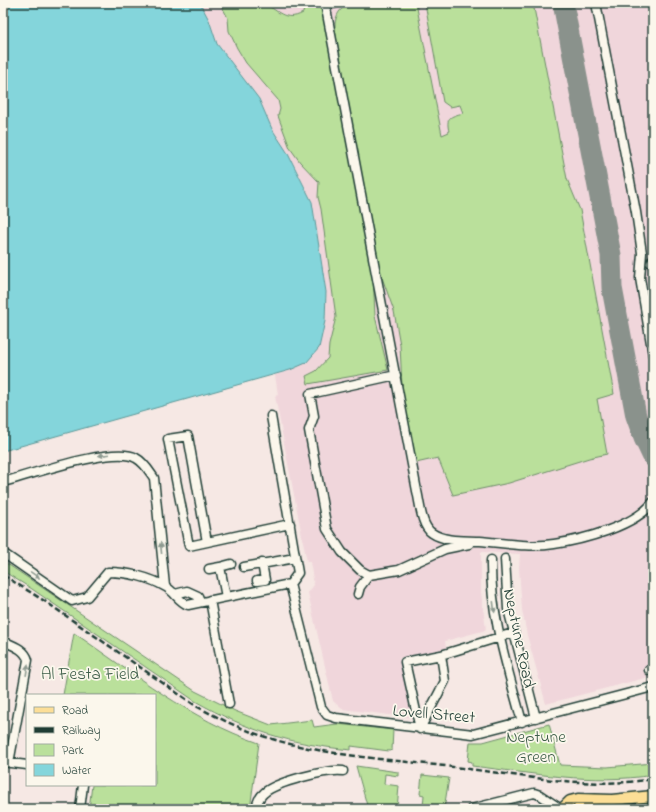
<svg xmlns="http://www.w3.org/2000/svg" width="656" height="812" font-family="'Indie Flower',sans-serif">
<rect width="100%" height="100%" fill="#f6e8e4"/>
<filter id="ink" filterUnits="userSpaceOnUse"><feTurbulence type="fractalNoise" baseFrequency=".025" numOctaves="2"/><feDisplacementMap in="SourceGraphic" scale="8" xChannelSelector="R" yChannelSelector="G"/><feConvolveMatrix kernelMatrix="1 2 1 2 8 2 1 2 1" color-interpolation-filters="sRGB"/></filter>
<g filter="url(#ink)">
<path fill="#f0d6db" d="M 200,3 L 653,3 L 653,678 L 645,678 L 546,704 L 527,635 L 522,610 L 519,569 L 520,554 L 481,552 L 481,592 L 486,630 L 445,641 L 446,648 L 399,658 L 413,718 L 342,709 L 333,701 L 308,593 L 314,585 L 310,562 L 307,562 L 275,396 L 278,395 L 275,375 L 290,370 L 325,321 L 326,292 L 312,202 L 287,152 L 272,129 L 259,99 L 217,44 L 209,20 Z"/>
<path fill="#bae09b" stroke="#6c8e68" d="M 220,3 C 229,3 255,1 262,3 C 278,9 284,23 303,13 L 305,3 L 316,3 L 322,11 L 373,273 L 375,316 L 388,370 L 308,384 L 306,376 L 316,371 L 328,358 L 329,345 L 336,317 L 321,209 L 318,197 L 319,182 L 300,162 L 290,148 L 278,116 L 280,109 L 278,100 L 246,63 L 237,48 L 229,31 L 228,18 Z
M 354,3 L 416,3 L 442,135 L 449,132 C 446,117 449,117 463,113 L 460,105 L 450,107 L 443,102 L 425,3 L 533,3 L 567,179 L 580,210 L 614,394 L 597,399 L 607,454 L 589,458 L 509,483 L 453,495 L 438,458 L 416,463 L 402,387 L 400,345 L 394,311 L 380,272 L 335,31 C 334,17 339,6 354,3 Z
M 3,561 L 195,691 L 235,711 L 271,725 L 312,720 L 314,727 L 337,724 L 393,730 L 392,750 L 389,751 L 351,746 L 351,750 C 290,744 248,731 195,701 L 32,589 L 3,571 Z
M 74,633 C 133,673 191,720 259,743 L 250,809 L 89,809 L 92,785 L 155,785 L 155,695 L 63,695 Z
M 549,724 L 560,765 L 607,767 L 653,763 L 653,775 C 593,785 531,773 472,766 L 472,762 L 468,761 L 470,742 L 483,742 Z
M 356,766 L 398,772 L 398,776 L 385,774 L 384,784 L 399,786 L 397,809 L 368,809 Z
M 422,775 L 449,778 L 444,809 L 431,809 L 423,806 L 424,795 L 420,794 Z
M 653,801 L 653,809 L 587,809 L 594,806 L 621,805 Z"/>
<path fill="#84d5db" stroke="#5c9898" d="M 3,3 L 200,3 L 209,20 L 217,44 L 259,99 L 272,129 L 287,152 L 312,202 L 326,292 L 325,321 L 319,348 L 306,363 L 290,370 L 3,451 Z"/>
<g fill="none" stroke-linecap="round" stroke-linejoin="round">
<path stroke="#8a928c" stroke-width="21" d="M 563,3 L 611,255 L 612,288 L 636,416 L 644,438 L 653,457"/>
<defs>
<path id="minor" d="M 325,3 L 417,491 C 420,503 421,526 432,533 C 445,542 466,540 480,541 C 504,543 530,548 554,544 C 582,540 636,526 653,502
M 596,3 L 636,212 L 642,253 L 640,278 L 653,355
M 325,6 L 336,3
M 651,263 L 653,259
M 396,375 L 310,394 L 314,416 L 309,430 L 327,529 L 342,552 L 360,570 L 369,575 L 399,570 L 445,549 L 469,544
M 3,482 C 29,475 115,445 136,458 C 144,462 149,471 154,478 L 165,586
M 207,542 L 188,436 L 168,439 L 189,546 L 290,524
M 3,553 L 72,601 L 87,597 L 108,572 C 127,572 149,577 166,587 C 175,592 178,601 188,605 L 290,584 L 298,573 L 271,416
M 505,559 L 508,609 L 536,718
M 491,560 C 490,616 508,669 522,722
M 244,567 L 295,558
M 209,569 L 220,567
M 257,581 L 265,580 L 262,563
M 290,584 L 321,707 L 327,715 L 336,718 L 473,734 L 653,687
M 175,594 L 187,591 L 198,596 L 200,601
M 358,594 L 360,587 L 369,575
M 226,597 L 220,567 L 231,564
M 210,600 L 229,704
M 3,641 C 12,645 25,649 28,660 L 9,763
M 649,670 L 653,669
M 420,729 L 405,662 L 441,655 L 513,633
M 420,729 L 445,681 L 441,655
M 3,762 L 27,765
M 80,809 L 83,785
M 256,809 C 257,802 259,797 264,793 C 276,782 327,769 343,771
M 471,809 L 534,793 L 540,795 L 561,809"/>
<path id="major" d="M 562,809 L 570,801 L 578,799 L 612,800 L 653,796
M 578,809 L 594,801"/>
</defs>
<use href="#minor" stroke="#1f3d34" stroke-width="11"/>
<use href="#major" stroke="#1f3d34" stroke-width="13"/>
<use href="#minor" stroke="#fbf7ec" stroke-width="8"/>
<use href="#major" stroke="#fcde96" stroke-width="10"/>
<path stroke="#1f3d34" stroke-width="2.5" stroke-dasharray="6 3" stroke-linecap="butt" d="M 3,575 L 46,602 L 196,706 C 220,719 243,730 269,738 C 333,758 403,760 469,769 C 530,777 592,789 653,779"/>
</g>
<defs><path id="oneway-solid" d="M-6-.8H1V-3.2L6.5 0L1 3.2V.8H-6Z"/></defs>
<g fill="#8d9a90">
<use href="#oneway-solid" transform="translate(104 455) rotate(173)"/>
<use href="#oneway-solid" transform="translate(161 548) rotate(-96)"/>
<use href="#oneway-solid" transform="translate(35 575) rotate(35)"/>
<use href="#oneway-solid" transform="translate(494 607) rotate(83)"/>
<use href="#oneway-solid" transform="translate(27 670) rotate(-81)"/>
</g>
</g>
<g text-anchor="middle" stroke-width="3.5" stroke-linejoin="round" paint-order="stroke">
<g font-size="17" fill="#1f3d34" stroke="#fbf7ec">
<text transform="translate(520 638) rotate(78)" y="6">Neptune Road</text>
<text transform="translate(434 713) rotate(5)" y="6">Lovell Street</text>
</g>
<g font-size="17" fill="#3e5e49" stroke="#fbf7ec">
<text x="90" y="679">Al Festa Field</text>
<text x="536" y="742">Neptune<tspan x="536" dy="20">Green</tspan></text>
</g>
</g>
<rect width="656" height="812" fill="none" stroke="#fbf7ec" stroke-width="16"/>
<rect x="8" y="8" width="640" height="796" fill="none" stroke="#1f3d34" stroke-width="1.5" filter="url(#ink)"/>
<rect x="26" y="694" width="130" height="92" fill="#fbf7ec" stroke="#a3ada2"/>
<rect x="34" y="707" width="20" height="6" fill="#fcde96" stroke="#a3ada2"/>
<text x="62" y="714" font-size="12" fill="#1f3d34">Road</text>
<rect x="34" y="727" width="20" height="6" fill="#1f3d34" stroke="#a3ada2"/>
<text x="62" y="734" font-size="12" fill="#1f3d34">Railway</text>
<rect x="34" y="744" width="20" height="12" fill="#bae09b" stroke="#a3ada2"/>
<text x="62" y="754" font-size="12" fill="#1f3d34">Park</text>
<rect x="34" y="764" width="20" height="12" fill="#84d5db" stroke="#a3ada2"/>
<text x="62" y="774" font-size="12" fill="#1f3d34">Water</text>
</svg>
